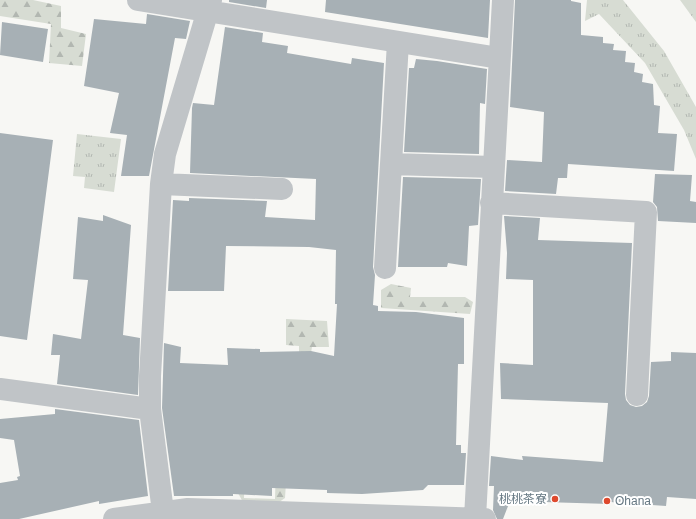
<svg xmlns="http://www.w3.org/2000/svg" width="696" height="519" font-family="Arial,'Noto Sans JP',sans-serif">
<defs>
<pattern id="grass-tufts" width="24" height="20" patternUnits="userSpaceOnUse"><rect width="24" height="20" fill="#d7dcd3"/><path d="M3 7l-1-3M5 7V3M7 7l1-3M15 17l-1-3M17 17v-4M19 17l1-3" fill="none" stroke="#b2b7b1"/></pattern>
<pattern id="forest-firs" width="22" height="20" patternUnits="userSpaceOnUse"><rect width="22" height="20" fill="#d7dcd3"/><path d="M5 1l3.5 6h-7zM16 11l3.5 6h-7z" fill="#b2b7b1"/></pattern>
</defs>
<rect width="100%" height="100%" fill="#f7f7f4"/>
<path fill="url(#grass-tufts)" d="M 587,0 L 623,0 L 664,51 L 696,107 L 696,159 L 684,130 L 645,63 L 599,14 L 585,21 Z
M 680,0 L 696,0 L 696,22 Z
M 77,134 L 121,139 L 114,192 L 84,188 L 85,177 L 73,176 Z"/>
<path fill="url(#forest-firs)" d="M 0,0 L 33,0 L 61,6 L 61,28 L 86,34 L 82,66 L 49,63 L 51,24 L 0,16 Z
M 391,284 L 411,288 L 410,297 L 465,297 L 473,302 L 470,314 L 381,308 L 381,290 Z
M 286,319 L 327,321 L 329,347 L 312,347 L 311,353 L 299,352 L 299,346 L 286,345 Z
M 289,437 L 285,498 L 275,505 L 244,504 L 238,493 L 245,457 L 244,498 L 275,499 L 276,466 Z"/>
<path fill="#a7b0b5" d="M 229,0 L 267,0 L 266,8 L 229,2 Z
M 326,0 L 490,0 L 488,38 L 325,12 Z
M 515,0 L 571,0 L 571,1 L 581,3 L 581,35 L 603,37 L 603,43 L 614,44 L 613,50 L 626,51 L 625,62 L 635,63 L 634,72 L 643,74 L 642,82 L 653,84 L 654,105 L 660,106 L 658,133 L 677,134 L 674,171 L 568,164 L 567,178 L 558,178 L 556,194 L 505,191 L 507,160 L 542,162 L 544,112 L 510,107 Z
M 147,14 L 190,21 L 186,39 L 175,38 L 149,176 L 121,176 L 127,135 L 110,133 L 119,93 L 84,86 L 94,19 L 146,24 Z
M 2,22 L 48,29 L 43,62 L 0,55 Z
M 225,27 L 263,33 L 262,42 L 288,46 L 287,53 L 351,64 L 352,58 L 384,63 L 373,267 L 375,275 L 373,305 L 378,306 L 378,311 L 416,312 L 464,318 L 464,364 L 458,364 L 456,445 L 461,445 L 461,453 L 466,453 L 464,485 L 428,485 L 423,490 L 362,494 L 327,493 L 327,490 L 272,488 L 272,496 L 233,494 L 233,496 L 174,496 L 162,408 L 164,343 L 181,347 L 180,363 L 228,365 L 227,348 L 260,349 L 260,352 L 311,351 L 334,356 L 337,304 L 335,304 L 336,250 L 309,247 L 226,246 L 224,291 L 168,291 L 173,200 L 189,201 L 189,198 L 267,201 L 265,217 L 315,220 L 316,179 L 190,173 L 192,108 L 193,103 L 214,105 Z
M 416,59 L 437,61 L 487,69 L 485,104 L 480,103 L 479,154 L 404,152 L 409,68 L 414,68 Z
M 0,133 L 53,140 L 27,340 L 0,336 Z
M 655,174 L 692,175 L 690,201 L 696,202 L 696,223 L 658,221 L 657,207 L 653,202 Z
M 403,177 L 481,179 L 478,225 L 469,226 L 467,266 L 448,263 L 447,267 L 398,267 Z
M 103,215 L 131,225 L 123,335 L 140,338 L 138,395 L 57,384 L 60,355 L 51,355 L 53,334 L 81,339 L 88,280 L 73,279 L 78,217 L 103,221 Z
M 504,216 L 540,218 L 538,240 L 632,243 L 625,394 L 626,400 L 630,405 L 636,407 L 642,406 L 647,402 L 649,396 L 651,362 L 671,361 L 671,352 L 696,353 L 696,499 L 667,497 L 666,506 L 610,502 L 610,504 L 510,501 L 503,519 L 497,519 L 493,510 L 494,486 L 489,486 L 491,456 L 523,460 L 522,456 L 603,462 L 608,403 L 501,399 L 500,363 L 533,365 L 533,280 L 506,279 L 507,253 Z
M 55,409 L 139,420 L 148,496 L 99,504 L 99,501 L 19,519 L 0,519 L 0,483 L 18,480 L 17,477 L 20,476 L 14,440 L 0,438 L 0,419 L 55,414 Z"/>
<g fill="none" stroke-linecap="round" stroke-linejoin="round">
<path stroke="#c0c4c7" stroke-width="22" d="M 138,0 L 499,58
M 391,164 L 493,167
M 161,184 L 282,189
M 491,203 L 646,212 L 637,395
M 385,268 L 398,42
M 0,389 L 150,409
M 163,512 L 150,409 L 150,376 L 161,184 L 165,154 L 211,0
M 475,518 L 503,0
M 114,519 L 188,509 L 485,519"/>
</g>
<g fill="#de492d" stroke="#fff" stroke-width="1.5">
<circle cx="555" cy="499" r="4"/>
<circle cx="607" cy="501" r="4"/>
</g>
<g text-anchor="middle" stroke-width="4" stroke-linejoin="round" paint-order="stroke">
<g font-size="12" fill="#677984" stroke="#fff" text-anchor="end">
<text x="547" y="503">桃桃茶寮</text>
<text x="615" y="505" text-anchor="start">Ohana</text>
</g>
</g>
</svg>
